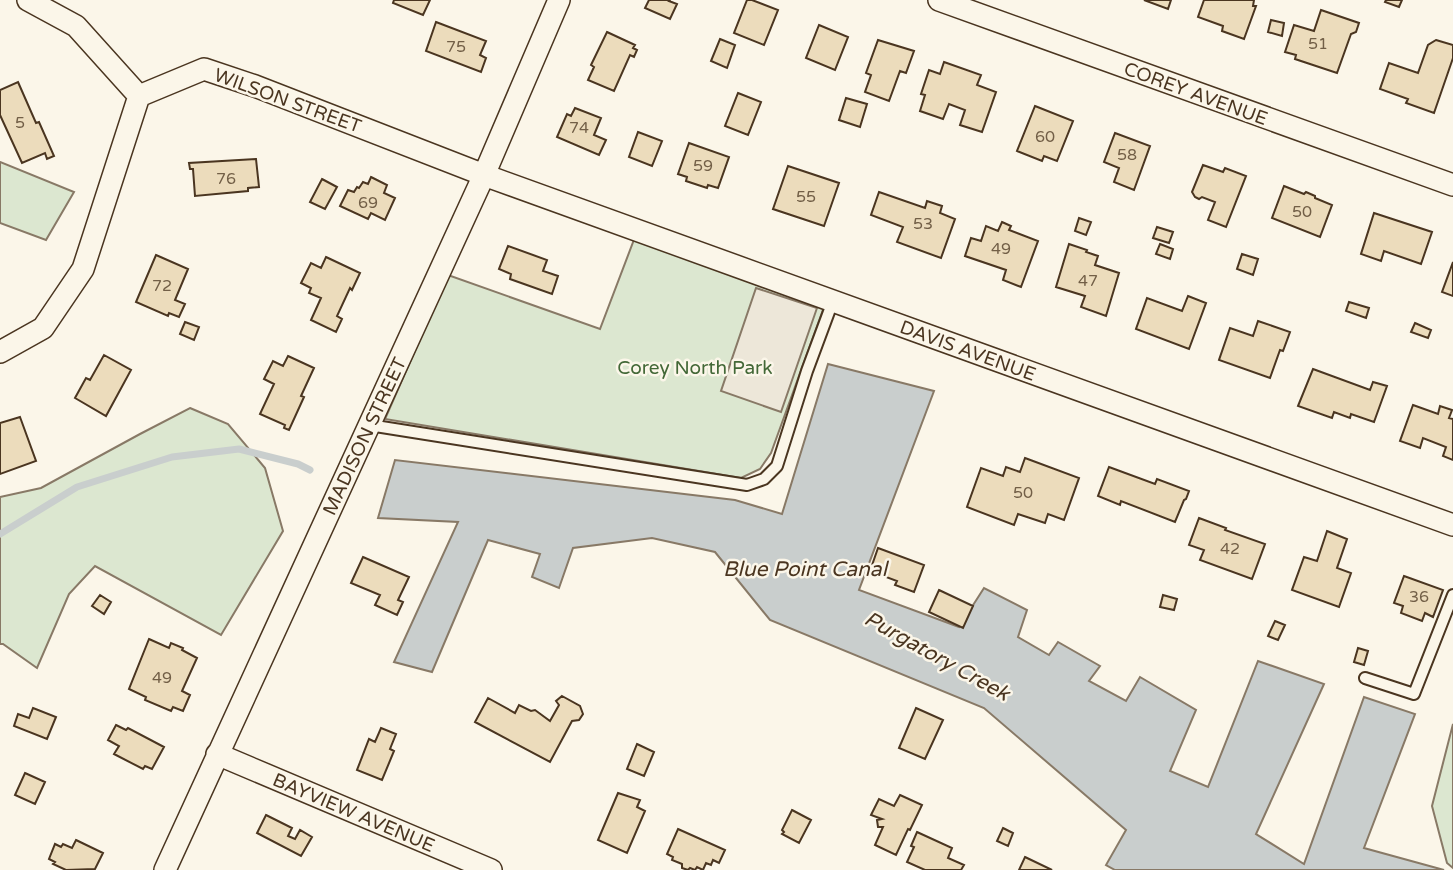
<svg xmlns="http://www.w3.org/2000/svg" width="1453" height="870" font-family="'Varela Round',sans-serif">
<rect width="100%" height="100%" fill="#fbf6e9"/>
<path fill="#dce7d0" stroke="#887966" stroke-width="2" d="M 0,162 L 74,192 L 46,240 L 0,223 Z
M 635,237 L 824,307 L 771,453 L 760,469 L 741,478 L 385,419 L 448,275 L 600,329 Z
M 190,408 L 228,424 L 265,468 L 283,531 L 221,635 L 95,566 L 69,594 L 37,668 L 3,644 L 0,644 L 0,497 L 41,488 L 140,434 Z
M 1453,724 L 1453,868 L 1447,863 L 1432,806 Z"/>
<path fill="#ede7d9" stroke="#887966" stroke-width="2" d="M 756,288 L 817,308 L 781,412 L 721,391 Z"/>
<path fill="#c9cecd" stroke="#887966" stroke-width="2" d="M 828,364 L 934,391 L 859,590 L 959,627 L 984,588 L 1027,610 L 1018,637 L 1049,655 L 1058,642 L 1100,666 L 1089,681 L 1126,701 L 1140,677 L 1196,710 L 1170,771 L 1208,787 L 1258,661 L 1324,684 L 1256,834 L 1304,864 L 1364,697 L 1415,714 L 1364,848 L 1444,870 L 1115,870 L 1106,865 L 1126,830 L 984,708 L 770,620 L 715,552 L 652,538 L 573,548 L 559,588 L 532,577 L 540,554 L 488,540 L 432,672 L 394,662 L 458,522 L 378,518 L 395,460 L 735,500 L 782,514 Z"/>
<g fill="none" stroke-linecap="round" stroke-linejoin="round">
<path stroke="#c9cecd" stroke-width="7" d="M 0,534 L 77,487 L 172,457 L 239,449 L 298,464 L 310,470"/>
</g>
<path fill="#ecdcbc" stroke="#4a3520" stroke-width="2" d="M 394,0 L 430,0 L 423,15 L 393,3 Z
M 649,0 L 670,0 L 669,1 L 677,4 L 670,19 L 645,8 Z
M 747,0 L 752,0 L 778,10 L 764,45 L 734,33 Z
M 1144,0 L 1171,0 L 1168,9 Z
M 1204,0 L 1254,0 L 1253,6 L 1256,6 L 1244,39 L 1222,31 L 1223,26 L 1198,17 Z
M 1386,0 L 1402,0 L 1399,7 L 1385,2 Z
M 1321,10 L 1359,23 L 1356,32 L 1351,34 L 1337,73 L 1295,59 L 1296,55 L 1285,52 L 1294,25 L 1314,31 Z
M 1271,20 L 1284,23 L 1282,36 L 1268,32 Z
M 436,22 L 486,41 L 480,55 L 486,58 L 481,72 L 426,51 Z
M 819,25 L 848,37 L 835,70 L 806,58 Z
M 607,32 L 635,45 L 633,48 L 637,50 L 634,57 L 630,55 L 614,91 L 588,80 L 594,67 L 591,65 Z
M 720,39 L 735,45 L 727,68 L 711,61 Z
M 878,40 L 914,51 L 906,73 L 900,71 L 889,101 L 865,92 L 871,75 L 866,73 Z
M 1436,40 L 1453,45 L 1453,58 L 1434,113 L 1406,103 L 1408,99 L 1380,89 L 1389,63 L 1418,73 L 1428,45 Z
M 944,62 L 981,75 L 977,85 L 996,92 L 982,132 L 960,125 L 965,110 L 949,104 L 943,119 L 920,111 L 925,95 L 921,94 L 929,70 L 940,74 Z
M 18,82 L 36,123 L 39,122 L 54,156 L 47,159 L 45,153 L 22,163 L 0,115 L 0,90 Z
M 738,93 L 761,102 L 748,135 L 725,126 Z
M 846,98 L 867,104 L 860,127 L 839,120 Z
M 1035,106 L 1073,121 L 1057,161 L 1044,156 L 1042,161 L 1017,151 Z
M 575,108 L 601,118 L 594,135 L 606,140 L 599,155 L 557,137 L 567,114 L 571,116 Z
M 638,132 L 662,141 L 652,166 L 629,157 Z
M 1115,133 L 1150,146 L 1134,190 L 1114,182 L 1119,168 L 1104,162 Z
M 689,143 L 729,157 L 718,188 L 708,185 L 707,188 L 686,181 L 687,177 L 678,174 Z
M 256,159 L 259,187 L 248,188 L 248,191 L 195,196 L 193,169 L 190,169 L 189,163 Z
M 1203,165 L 1223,172 L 1225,168 L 1246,176 L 1226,227 L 1208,220 L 1215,202 L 1202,197 L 1199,199 L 1195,197 L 1192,192 Z
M 788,166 L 839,183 L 824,226 L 773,209 Z
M 371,177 L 387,185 L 384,193 L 395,198 L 385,220 L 371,213 L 368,219 L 340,206 L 348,190 L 354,192 L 357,187 L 359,188 L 363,182 L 368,184 Z
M 322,179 L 337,187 L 325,209 L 310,202 Z
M 1284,186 L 1304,194 L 1306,192 L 1315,196 L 1315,198 L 1332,205 L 1320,237 L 1272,218 Z
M 879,192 L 925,208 L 927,201 L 942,206 L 940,213 L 955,219 L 941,258 L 897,242 L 903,227 L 871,215 Z
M 1374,213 L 1432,232 L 1421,264 L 1384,251 L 1381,261 L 1361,254 Z
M 1079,218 L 1091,222 L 1086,235 L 1075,231 Z
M 1002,222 L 1011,226 L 1009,230 L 1038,241 L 1021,287 L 1003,280 L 1006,270 L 965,256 L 971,238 L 981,241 L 986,226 L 998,231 Z
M 1157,227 L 1173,232 L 1169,243 L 1153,238 Z
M 1069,244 L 1087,250 L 1086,252 L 1098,256 L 1095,265 L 1119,273 L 1106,316 L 1081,307 L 1085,296 L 1056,287 Z
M 1160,244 L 1173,249 L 1170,259 L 1156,254 Z
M 508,246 L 547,260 L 543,271 L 558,276 L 552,294 L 510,279 L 511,274 L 499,269 Z
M 1242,254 L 1258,259 L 1253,275 L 1237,269 Z
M 156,255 L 188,269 L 175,300 L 185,304 L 179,317 L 169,313 L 168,316 L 136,302 Z
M 326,257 L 360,273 L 352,290 L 350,288 L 337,316 L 342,319 L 336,332 L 311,320 L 321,298 L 309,293 L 311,288 L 301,283 L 311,263 L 321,268 Z
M 1453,262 L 1453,296 L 1442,292 Z
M 1188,296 L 1206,303 L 1189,349 L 1136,329 L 1147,298 L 1182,311 Z
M 1349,302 L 1369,308 L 1366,318 L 1346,311 Z
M 1258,321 L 1290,332 L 1283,351 L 1280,350 L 1270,378 L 1219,360 L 1230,328 L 1253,336 Z
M 185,322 L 199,327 L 194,340 L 180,334 Z
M 1415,323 L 1431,330 L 1428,338 L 1411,332 Z
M 104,355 L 131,370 L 106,416 L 75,398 L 86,378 L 90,380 Z
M 288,356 L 314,368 L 301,396 L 304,397 L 289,430 L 284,428 L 285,425 L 260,414 L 274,384 L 264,379 L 273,361 L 283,366 Z
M 1313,369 L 1370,390 L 1373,382 L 1387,386 L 1374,422 L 1351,414 L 1350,418 L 1334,412 L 1332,418 L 1298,406 Z
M 1413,405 L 1438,414 L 1440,406 L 1452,410 L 1449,418 L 1453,419 L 1453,460 L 1443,456 L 1446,447 L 1423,438 L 1420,448 L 1400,441 Z
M 20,417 L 36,461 L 0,474 L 0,423 Z
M 1025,458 L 1079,478 L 1064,520 L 1048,514 L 1045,523 L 1018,514 L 1014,525 L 967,507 L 981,468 L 1003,476 L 1006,467 L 1020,472 Z
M 1109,467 L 1155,484 L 1157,479 L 1189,491 L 1186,499 L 1184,500 L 1175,522 L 1121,501 L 1120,505 L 1098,496 Z
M 1199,518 L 1226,528 L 1225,530 L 1265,544 L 1252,579 L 1200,560 L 1204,550 L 1189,545 Z
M 1327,531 L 1347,539 L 1337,568 L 1351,573 L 1339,607 L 1292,590 L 1304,557 L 1317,561 Z
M 878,548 L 924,565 L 914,592 L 895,585 L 897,581 L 870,571 Z
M 363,557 L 409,577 L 398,600 L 403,602 L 397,615 L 375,605 L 380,595 L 351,583 Z
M 1404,576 L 1443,590 L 1433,617 L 1425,613 L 1422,621 L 1401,613 L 1403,606 L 1394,603 Z
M 939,590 L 973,606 L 963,628 L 929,612 Z
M 100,595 L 111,602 L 104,614 L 92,606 Z
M 1163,595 L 1177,599 L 1174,610 L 1160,607 Z
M 1275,621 L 1285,625 L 1278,640 L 1268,636 Z
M 149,639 L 169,648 L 171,643 L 183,648 L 182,650 L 197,658 L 182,691 L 190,695 L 183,711 L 173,707 L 171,711 L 145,700 L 146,697 L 129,689 Z
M 1358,648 L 1368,651 L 1364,665 L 1354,662 Z
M 562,696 L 580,706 L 583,714 L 579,720 L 572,721 L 550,762 L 475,722 L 488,698 L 515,713 L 519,705 L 531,711 L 535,710 L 550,721 L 559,705 L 556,701 Z
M 33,708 L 56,717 L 47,739 L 14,726 L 18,714 L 29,718 Z
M 916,708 L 943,720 L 925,759 L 899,748 Z
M 116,725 L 126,730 L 128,728 L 164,747 L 152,769 L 145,766 L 143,769 L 114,754 L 119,746 L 108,740 Z
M 381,728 L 396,734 L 390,749 L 394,751 L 382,780 L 357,770 L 369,739 L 375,742 Z
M 637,744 L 654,752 L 644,776 L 627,769 Z
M 25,773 L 45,782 L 35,804 L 15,795 Z
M 618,793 L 640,800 L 637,807 L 645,811 L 627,853 L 598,840 Z
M 900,795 L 922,805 L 910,830 L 908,829 L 896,855 L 875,845 L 883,827 L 878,827 L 877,820 L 882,819 L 871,815 L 879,799 L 894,806 Z
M 792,810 L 811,820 L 799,843 L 782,834 L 784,832 L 782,830 Z
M 266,815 L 292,828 L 288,836 L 295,839 L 300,830 L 312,837 L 301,856 L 257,833 Z
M 1003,828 L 1013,833 L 1008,846 L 997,841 Z
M 678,829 L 725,850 L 719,863 L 713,860 L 711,865 L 706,863 L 703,870 L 697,867 L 695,870 L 690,868 L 688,870 L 682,868 L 682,864 L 672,860 L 673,857 L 667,854 Z
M 917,832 L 952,848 L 948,858 L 964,865 L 961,870 L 925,870 L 907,862 L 914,847 L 911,846 Z
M 76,840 L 103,853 L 95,869 L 66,870 L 53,864 L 55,862 L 49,859 L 55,844 L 61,847 L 63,844 L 72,848 Z
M 1025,857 L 1052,870 L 1019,870 Z"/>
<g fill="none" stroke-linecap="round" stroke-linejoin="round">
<defs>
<path id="lane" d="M 369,425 L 747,485 L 764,479 L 777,466 L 807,371 L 833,301
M 1365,678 L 1414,694 L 1453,595"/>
<path id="street" d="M 28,0 L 76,26 L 139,96
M 939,0 L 1453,185
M 0,352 L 43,328 L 83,269 L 139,96 L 204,69 L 255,86 L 484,175 L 1453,525
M 217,754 L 491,870
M 165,870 L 484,175 L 559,0"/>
</defs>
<use href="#lane" stroke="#4a3520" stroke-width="14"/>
<use href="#street" stroke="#4a3520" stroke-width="24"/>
<use href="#lane" stroke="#fbf6e9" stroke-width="10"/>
<use href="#street" stroke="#fbf6e9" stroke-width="21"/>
</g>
<g text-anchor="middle" stroke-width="5" stroke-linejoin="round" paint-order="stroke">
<g font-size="16" fill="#725f47">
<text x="1318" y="49">51</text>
<text x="456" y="52">75</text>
<text x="20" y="128">5</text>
<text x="579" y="133">74</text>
<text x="1045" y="142">60</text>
<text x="1127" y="160">58</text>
<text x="703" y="171">59</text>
<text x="226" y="184">76</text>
<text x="806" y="202">55</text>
<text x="368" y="208">69</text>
<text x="1302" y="217">50</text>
<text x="923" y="229">53</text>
<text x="1001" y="254">49</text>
<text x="1088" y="286">47</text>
<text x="162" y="291">72</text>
<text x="1023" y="498">50</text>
<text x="1230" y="554">42</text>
<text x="1419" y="602">36</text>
<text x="162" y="683">49</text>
</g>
<g font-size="19" fill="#4a3520" stroke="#fbf6e9">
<text transform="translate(1196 93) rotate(20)" y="7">COREY AVENUE</text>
<text transform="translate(288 100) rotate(20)" y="7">WILSON STREET</text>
<text transform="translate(968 350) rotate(20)" y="7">DAVIS AVENUE</text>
<text transform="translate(364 436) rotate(-65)" y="7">MADISON STREET</text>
<text transform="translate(354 812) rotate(23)" y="7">BAYVIEW AVENUE</text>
</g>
<g font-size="19" fill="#436837" stroke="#fbf6e9">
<text x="695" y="374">Corey North Park</text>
</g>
<g font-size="21" font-style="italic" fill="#4a3520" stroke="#fbf6e9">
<text x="805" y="576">Blue Point Canal</text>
<text transform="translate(937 656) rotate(29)" y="7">Purgatory Creek</text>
</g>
</g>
</svg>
